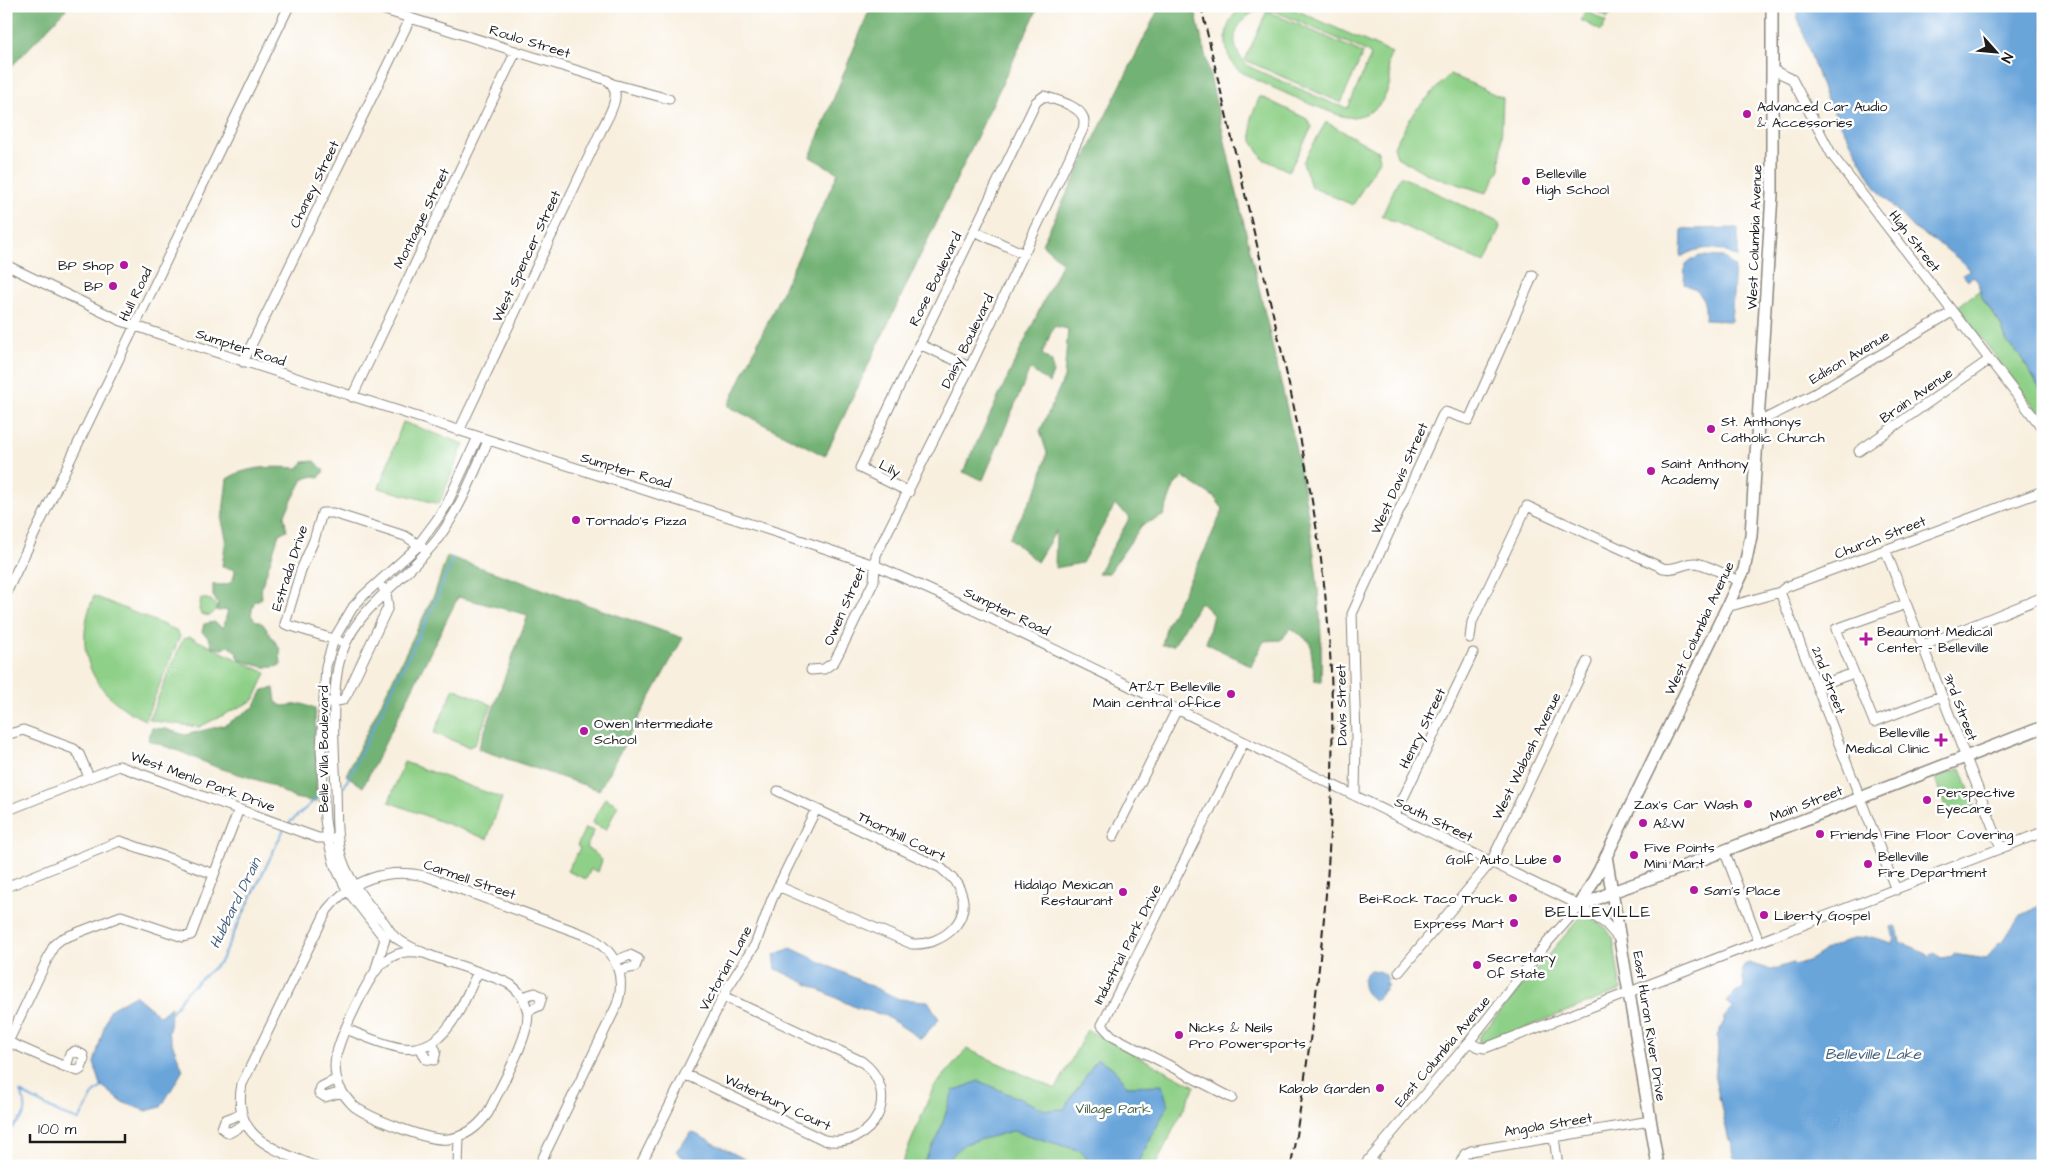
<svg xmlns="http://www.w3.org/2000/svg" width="2049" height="1172" font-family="'Architects Daughter',sans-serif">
<rect width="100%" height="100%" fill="#fff"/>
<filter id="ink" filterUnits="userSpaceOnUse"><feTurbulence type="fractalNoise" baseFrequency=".02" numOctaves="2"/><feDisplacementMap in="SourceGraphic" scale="10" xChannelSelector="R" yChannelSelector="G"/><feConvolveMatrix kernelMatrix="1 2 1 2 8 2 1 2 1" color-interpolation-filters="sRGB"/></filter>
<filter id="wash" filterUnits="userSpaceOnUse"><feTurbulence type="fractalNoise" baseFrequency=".0096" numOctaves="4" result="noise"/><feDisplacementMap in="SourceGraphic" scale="20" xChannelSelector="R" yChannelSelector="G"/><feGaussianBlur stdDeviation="1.12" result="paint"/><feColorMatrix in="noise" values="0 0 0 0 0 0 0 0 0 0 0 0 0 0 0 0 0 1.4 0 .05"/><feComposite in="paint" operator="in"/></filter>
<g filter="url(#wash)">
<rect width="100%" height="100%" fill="#f8efde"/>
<path fill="#8fd088" stroke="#567652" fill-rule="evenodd" d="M 1245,6 L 1287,6 L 1392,53 C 1391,56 1388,60 1388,63 C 1387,67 1390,71 1390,75 C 1391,86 1385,98 1378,106 C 1370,114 1356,118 1346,117 C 1333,115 1246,77 1237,69 C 1220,51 1222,18 1245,6 ZM 1258,10 L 1274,11 L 1366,51 L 1371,55 L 1348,108 L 1336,105 L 1250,67 C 1226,48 1232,22 1258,10 Z
M 1610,6 L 1614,8 L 1608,18 L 1588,7 Z
M 1586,10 L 1606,22 L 1601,31 L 1581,20 Z
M 1267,11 L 1363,53 L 1341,103 L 1245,60 Z
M 1450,74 L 1503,98 L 1500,169 L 1486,193 L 1429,175 L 1397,157 L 1394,146 L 1414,112 Z
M 1260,96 L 1307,119 L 1312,127 L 1289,171 L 1263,159 L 1252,141 L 1251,118 Z
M 1326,122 L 1378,151 L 1380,159 L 1353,205 L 1311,187 L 1303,162 Z
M 1400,176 L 1498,222 L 1500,227 L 1485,263 L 1382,216 Z
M 1980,290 L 1984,301 L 2001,325 L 2007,342 L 2021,357 L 2043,394 L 2043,418 L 1957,307 Z
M 403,422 L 464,444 L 439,504 L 379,488 Z
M 94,596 L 176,630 L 180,636 L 145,720 C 92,696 71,651 94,596 Z
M 201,598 L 211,600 L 217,606 L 217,609 L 210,616 L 201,614 L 199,609 Z
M 190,637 L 266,673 L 254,700 L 199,727 L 154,721 L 149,719 L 183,639 Z
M 454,688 L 492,705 L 475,744 L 469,747 L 434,733 Z
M 404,762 L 502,798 L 487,839 L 389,802 Z
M 1961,768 L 1975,806 L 1948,816 L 1935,778 Z
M 605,798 L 618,805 L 606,830 L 592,823 Z
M 585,828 L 594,831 L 586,848 L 594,852 L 602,860 L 598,872 L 591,869 L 586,879 L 567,871 L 580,848 L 577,846 Z
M 1583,914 L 1605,927 L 1613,938 L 1621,990 L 1484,1044 L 1479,1043 L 1479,1037 Z
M 1087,1030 L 1195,1086 L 1155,1166 L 901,1166 L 933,1088 L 967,1049 L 1056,1089 Z"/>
<path fill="#73b274" stroke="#486748" d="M 6,6 L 66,6 L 68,7 L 12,66 L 6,63 Z
M 871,6 L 1039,6 L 825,456 L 728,406 L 838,173 L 810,157 Z
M 1160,6 L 1194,6 C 1219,116 1244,225 1270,335 C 1296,448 1325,565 1321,682 L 1315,681 L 1310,642 L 1291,628 L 1281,640 L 1264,641 L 1251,666 L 1206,643 L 1213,615 L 1200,602 L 1174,645 L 1162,645 L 1167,624 L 1206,548 L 1223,509 L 1214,497 L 1183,477 L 1174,486 L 1163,516 L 1142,525 L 1109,573 L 1098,573 L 1130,517 L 1115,505 L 1082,563 L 1055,568 L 1056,531 L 1037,562 L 1009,538 L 1039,485 L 1047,453 L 1040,431 L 1064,378 L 1068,329 L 1054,326 L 1042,354 L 1052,362 L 1053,372 L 1049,383 L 1030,369 L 983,480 L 963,472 L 1062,262 L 1042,244 Z
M 315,461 L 324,471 L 319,478 L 314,476 L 303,479 L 284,516 L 287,530 L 279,534 C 275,545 272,557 268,568 C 264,582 260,583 262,598 L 254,602 L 251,615 L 255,620 L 263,624 L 280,649 L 281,665 C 266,671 255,664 240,660 L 236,652 L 229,646 L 222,649 L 212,647 L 209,638 L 202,632 L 204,624 L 214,622 L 223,628 L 228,610 L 217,611 L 218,604 L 213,596 L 213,584 C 227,586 234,585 235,570 L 222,566 L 226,538 L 222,521 L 227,479 C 248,465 275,467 299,468 L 303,462 Z
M 447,556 L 683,638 L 599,790 L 478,749 L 528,615 L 458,597 L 363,787 L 346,775 L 435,593 Z
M 274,688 L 276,702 L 282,706 L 302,704 L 315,709 L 317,802 L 294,798 L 267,783 L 216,767 L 181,752 L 148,740 L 152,728 L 166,729 L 185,735 L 225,725 L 254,707 L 263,690 Z"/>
<path fill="#6ba5da" stroke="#44607b" d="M 1798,6 L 2043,6 L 2043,394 L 2021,357 L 2007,342 L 2001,325 L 1981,296 L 1978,282 L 1973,276 L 1968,281 L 1963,275 L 1969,270 L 1961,261 L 1942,246 L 1913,228 L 1876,188 L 1825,96 L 1797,15 Z
M 1738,228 L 1738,258 C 1719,246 1700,245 1681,257 L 1682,229 Z
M 1700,256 L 1723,257 L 1735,267 L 1731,321 L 1705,320 C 1706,301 1703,291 1684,284 L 1685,265 L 1691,260 Z
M 2043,903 L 2043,1166 L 1740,1166 L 1733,1156 L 1731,1141 L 1729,1141 L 1715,1079 L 1718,1050 L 1717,1036 L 1725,1019 L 1723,1019 L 1733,1007 L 1727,1002 L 1735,992 L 1742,989 L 1744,986 L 1742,969 L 1744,965 L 1749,963 L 1771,970 L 1793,963 L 1795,965 L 1810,960 L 1827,949 L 1845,941 L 1868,936 L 1892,943 L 1894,939 L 1891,927 L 1894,926 L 1897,927 L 1900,942 L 1927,953 L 1929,956 L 1935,953 L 1941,958 L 1953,956 L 1953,954 L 1987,959 L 1999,942 L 2002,943 L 2020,915 L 2028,912 Z
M 791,948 L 899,999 L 928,1001 L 939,1019 L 921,1039 L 884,1015 L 857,1008 L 776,969 L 774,955 Z
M 1370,970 C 1378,970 1385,973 1388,980 L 1384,985 L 1388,984 L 1388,985 L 1384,991 L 1382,990 L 1382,994 L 1375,1000 C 1362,994 1358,979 1370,970 Z
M 135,995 L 160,1016 L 171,1007 C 170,1016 172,1023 168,1033 L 183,1070 L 161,1107 L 146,1111 L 122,1102 L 101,1085 L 94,1063 L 109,1010 Z
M 1097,1059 L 1112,1067 L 1127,1086 L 1162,1085 L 1168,1105 L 1136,1166 L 1092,1166 L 1081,1151 L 1013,1131 L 964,1144 L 942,1166 L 921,1166 L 938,1137 L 953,1091 L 979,1081 L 1046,1110 L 1064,1109 Z
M 692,1132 L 758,1166 L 689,1164 L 676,1151 Z"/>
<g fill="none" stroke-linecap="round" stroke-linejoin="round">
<path stroke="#6ba5da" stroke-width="2" d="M 344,787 L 435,603 L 453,558
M 288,824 L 317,798
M 170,1015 L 186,992 L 220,962 L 284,829
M 6,1132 C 23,1120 32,1112 20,1092 L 61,1114 L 79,1120 L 94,1093 L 103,1086"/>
</g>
</g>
<g filter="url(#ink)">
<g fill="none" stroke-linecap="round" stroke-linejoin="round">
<defs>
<path id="minor" d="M 372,6 L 607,80 C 626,92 607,118 600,133 L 459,431
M 1773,70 L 1792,79 L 1832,155 L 2043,429
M 613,84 L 669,99
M 974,231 L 1024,254
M 6,265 L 119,320 L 159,334 L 791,537 L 877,566 L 959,603 L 1569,900 L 1606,924 L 1620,940
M 919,344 L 970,367
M 243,362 L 410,19
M 352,397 L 516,51
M 1759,422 L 1814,394 L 1952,312
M 1859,451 L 1989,360
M 1885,549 L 2001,848
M 1780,592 L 1896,890
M 6,593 L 289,6
M 1906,604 L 1836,629 L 1874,722 L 1941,696
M 1727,607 L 1780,592 L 1786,587 L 2043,491
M 1470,638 L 1472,622 L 1527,506 L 1663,568 C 1675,571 1683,563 1695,563 C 1707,564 1727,576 1739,581
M 339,641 L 285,624 L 301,570 L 314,540 L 322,513 L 333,513 L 405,536 L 422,547
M 1922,646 L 2043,597
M 811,670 L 824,669 L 834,662 L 843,645 L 874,581 L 876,555 L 970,367 L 1083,129 C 1084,125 1085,121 1083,117 C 1078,105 1055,100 1044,96 L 1036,102 L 860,468 L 909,492
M 1817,686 L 1854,673
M 330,702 L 343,700 L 347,694 L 388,607 L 386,592 L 383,588
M 6,735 L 23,730 L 74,749 L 79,754 L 89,777
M 778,791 L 941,868 C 947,874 955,879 959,888 C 975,920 942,946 912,944 L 778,886
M 1355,796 L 1356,737 L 1352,614 L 1442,416 L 1445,412 L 1469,420 L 1533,275
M 6,811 L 119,766 L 318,838 L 332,838
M 1395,815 L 1473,653
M 1113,837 L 1177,709
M 1724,850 L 1759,942
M 6,887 L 120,841 L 214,874
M 423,953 C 408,950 396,952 384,962 C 369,973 340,1037 336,1056 C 334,1066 335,1076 339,1086 C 343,1094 348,1101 355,1107 C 371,1118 429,1142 448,1139 C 465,1137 478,1127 488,1113 C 498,1091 534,1031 527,1009 C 525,1000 519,991 511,985 C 503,980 493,977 484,974 C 456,963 425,957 399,940 C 391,936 389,928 383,921 C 366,903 350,883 342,859 C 335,836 337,812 336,788 C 334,749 331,706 338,667 C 349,609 406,582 439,537 C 460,509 474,473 488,441
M 615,961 L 630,955 L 638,959 L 635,967 L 619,970
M 376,968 L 385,939 L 347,890 L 335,866 L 328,839 L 325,820 L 321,749 L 326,666 L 334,639 L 353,607 L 364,595 L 415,549 L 436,521 L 446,506 L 478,437
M 1399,972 L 1491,862 L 1587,662
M 522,997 L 535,993 L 542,997 L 539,1006 L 528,1011
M 346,1029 C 364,1036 383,1045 402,1048 C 446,1054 462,1004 478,972
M 6,1041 L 63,1066 L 78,1071 L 81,1069 L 84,1059 L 83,1055 L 75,1051 L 70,1054 L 66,1067
M 8,1042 L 54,945 L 61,939 L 121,916 L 183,937 L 191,935 L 239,809
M 1469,1042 L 1478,1047 L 1485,1048 L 2043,832
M 420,1047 L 426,1059 L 434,1060 L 436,1051 L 431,1043
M 685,1074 L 824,1140 C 874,1150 904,1092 861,1061 L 723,996
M 337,1079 L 321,1087 L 319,1093 L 325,1097 L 342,1092
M 1232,1098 L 1112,1036 L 1102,1025 L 1244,742
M 241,1114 L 225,1120 L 222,1128 L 229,1133 L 245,1124
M 1554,1137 L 1558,1166
M 1368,1160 L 1380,1166
M 314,1166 C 274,1149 231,1138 242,1084 L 327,910 C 351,880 387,867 425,876 L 590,937 C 617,952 627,978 616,1007 L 539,1166
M 458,1166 L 459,1137
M 640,1166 L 728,987 L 755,945 L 772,899 L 816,809
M 1364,1166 L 1469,1042 L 1546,944 L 1579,907
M 1459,1166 L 1465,1154 L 1471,1151 L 1650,1121"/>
<path id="major" d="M 1606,856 L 1658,1166
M 1579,907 L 1599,871 L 1727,607 L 1744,570 L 1751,536 L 1772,194 L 1772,6
M 1579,907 L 1612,892 L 1677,869 L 2043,727"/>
</defs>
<use href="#minor" stroke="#8a867d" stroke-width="11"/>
<use href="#major" stroke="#8a867d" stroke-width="14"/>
<use href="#minor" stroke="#fff" stroke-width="9"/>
<use href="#major" stroke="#fff" stroke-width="11"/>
<path stroke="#1c1c1c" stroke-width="2" stroke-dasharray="8 4" stroke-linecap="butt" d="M 1201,6 C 1224,106 1248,206 1271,305 C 1299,426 1326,548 1331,672 C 1338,838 1318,1003 1291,1166"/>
</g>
</g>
<g fill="#b5179e" stroke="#fff" stroke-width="2">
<circle cx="1747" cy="114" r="5"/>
<circle cx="1526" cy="181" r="5"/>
<circle cx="124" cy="265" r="5"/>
<circle cx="113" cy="286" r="5"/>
<circle cx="1711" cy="429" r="5"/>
<circle cx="1651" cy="471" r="5"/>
<circle cx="576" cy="520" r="5"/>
<path d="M1863.5 631.5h5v5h5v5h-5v5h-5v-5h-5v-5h5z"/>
<circle cx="1231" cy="694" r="5"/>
<circle cx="584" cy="731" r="5"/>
<path d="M1938.5 732.5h5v5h5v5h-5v5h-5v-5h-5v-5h5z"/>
<circle cx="1927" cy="800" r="5"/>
<circle cx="1748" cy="804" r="5"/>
<circle cx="1643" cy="823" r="5"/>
<circle cx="1820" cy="834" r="5"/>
<circle cx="1634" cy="855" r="5"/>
<circle cx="1557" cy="859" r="5"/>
<circle cx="1868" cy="864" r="5"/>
<circle cx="1694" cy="890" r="5"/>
<circle cx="1123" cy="892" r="5"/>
<circle cx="1513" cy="898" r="5"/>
<circle cx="1764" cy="915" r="5"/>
<circle cx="1514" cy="923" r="5"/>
<circle cx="1477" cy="965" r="5"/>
<circle cx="1179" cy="1035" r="5"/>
<circle cx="1380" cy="1088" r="5"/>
</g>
<g text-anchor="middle" stroke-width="5" stroke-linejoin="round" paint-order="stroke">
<g font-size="14" fill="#1c1c1c" stroke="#fff">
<text transform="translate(530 41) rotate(17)" y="5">Roulo Street</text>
<text transform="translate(314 184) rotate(-64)" y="5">Chaney Street</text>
<text transform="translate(421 218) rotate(-64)" y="5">Montague Street</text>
<text transform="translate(1754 237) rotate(-88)" y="5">West Columbia Avenue</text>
<text transform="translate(1915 241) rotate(52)" y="5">High Street</text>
<text transform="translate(526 256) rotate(-65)" y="5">West Spencer Street</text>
<text transform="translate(935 279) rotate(-64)" y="5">Rose Boulevard</text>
<text transform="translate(135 294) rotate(-64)" y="5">Hull Road</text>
<text transform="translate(967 341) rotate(-64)" y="5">Daisy Boulevard</text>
<text transform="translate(241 347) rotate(18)" y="5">Sumpter Road</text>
<text transform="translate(1849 357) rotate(-31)" y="5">Edison Avenue</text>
<text transform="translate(1916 395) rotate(-35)" y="5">Brain Avenue</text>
<text transform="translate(890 468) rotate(26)" y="5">Lily</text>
<text transform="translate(626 470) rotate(17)" y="5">Sumpter Road</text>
<text transform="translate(1399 478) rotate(-66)" y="5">West Davis Street</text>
<text transform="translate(1880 537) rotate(-21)" y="5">Church Street</text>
<text transform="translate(289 568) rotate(-72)" y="5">Estrada Drive</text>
<text transform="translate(844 606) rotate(-66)" y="5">Owen Street</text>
<text transform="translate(1007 611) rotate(26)" y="5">Sumpter Road</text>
<text transform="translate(1699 628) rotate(-65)" y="5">West Columbia Avenue</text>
<text transform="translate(1829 680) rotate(69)" y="5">2nd Street</text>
<text transform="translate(1341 705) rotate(-91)" y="5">Davis Street</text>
<text transform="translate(1961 707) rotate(69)" y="5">3rd Street</text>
<text transform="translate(1422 728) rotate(-64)" y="5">Henry Street</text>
<text transform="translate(323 749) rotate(-90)" y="5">Belle Villa Boulevard</text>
<text transform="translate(1526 756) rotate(-64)" y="5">West Wabash Avenue</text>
<text transform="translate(203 781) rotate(20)" y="5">West Menlo Park Drive</text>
<text transform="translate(1806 803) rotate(-21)" y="5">Main Street</text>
<text transform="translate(1434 819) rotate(26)" y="5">South Street</text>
<text transform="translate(902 836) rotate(26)" y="5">Thornhill Court</text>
<text transform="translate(470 879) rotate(19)" y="5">Carmell Street</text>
<text transform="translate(1127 944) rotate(-63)" y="5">Industrial Park Drive</text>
<text transform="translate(725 968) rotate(-61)" y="5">Victorian Lane</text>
<text transform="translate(1650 1026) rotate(81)" y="5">East Huron River Drive</text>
<text transform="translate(1442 1051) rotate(-50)" y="5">East Columbia Avenue</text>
<text transform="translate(778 1102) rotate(25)" y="5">Waterbury Court</text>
<text transform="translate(1548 1124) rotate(-9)" y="5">Angola Street</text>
</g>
<g font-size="14" fill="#1c1c1c" stroke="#fff" text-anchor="start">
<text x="1757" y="111">Advanced Car Audio<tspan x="1757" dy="16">&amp; Accessories</tspan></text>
<text x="1536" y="178">Belleville<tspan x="1536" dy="16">High School</tspan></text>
<text x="114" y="270" text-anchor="end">BP Shop</text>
<text x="103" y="291" text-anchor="end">BP</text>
<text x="1721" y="426">St. Anthonys<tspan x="1721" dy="16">Catholic Church</tspan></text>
<text x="1661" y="468">Saint Anthony<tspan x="1661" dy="16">Academy</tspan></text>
<text x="586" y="525">Tornado's Pizza</text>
<text x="1877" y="636">Beaumont Medical<tspan x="1877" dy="16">Center - Belleville</tspan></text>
<text x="1221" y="691" text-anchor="end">AT&amp;T Belleville<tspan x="1221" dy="16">Main central office</tspan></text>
<text x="594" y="728">Owen Intermediate<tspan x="594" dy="16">School</tspan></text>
<text x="1930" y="737" text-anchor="end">Belleville<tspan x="1930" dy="16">Medical Clinic</tspan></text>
<text x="1937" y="797">Perspective<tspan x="1937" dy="16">Eyecare</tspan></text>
<text x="1738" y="809" text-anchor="end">Zax's Car Wash</text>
<text x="1653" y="828">A&amp;W</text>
<text x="1830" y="839">Friends Fine Floor Covering</text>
<text x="1644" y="852">Five Points<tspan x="1644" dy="16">Mini Mart</tspan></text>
<text x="1878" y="861">Belleville<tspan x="1878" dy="16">Fire Department</tspan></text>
<text x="1547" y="864" text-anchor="end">Golf Auto Lube</text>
<text x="1113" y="889" text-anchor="end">Hidalgo Mexican<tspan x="1113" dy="16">Restaurant</tspan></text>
<text x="1704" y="895">Sam's Place</text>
<text x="1503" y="903" text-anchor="end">Bei-Rock Taco Truck</text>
<text x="1774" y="920">Liberty Gospel</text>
<text x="1504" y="928" text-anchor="end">Express Mart</text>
<text x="1487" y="962">Secretary<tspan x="1487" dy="16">Of State</tspan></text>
<text x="1189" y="1032">Nicks &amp; Neils<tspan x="1189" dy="16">Pro Powersports</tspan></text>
<text x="1370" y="1093" text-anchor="end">Kabob Garden</text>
</g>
<g font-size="14" fill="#4a6447" stroke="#fff">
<text x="1113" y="1113">Village Park</text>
</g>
<g font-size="15" font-style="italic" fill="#44607b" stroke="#fff">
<text transform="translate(235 903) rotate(-64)" y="5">Hubbard Drain</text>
<text x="1873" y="1059">Belleville Lake</text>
</g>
<g font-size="16" letter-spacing="1" fill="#1c1c1c" stroke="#fff">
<text x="1598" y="917">BELLEVILLE</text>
</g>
</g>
<rect width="2049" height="1172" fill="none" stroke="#fff" stroke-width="25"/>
<g transform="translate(1996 52) rotate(117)" stroke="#ffffff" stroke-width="4" paint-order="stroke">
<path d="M0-4L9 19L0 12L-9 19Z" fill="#1c1c1c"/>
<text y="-8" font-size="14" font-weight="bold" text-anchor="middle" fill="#1c1c1c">N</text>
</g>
<path d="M30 1134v8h95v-8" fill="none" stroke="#1c1c1c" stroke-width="2.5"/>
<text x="38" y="1134" font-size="15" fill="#1c1c1c" stroke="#ffffff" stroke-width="4" paint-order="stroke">100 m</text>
</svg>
